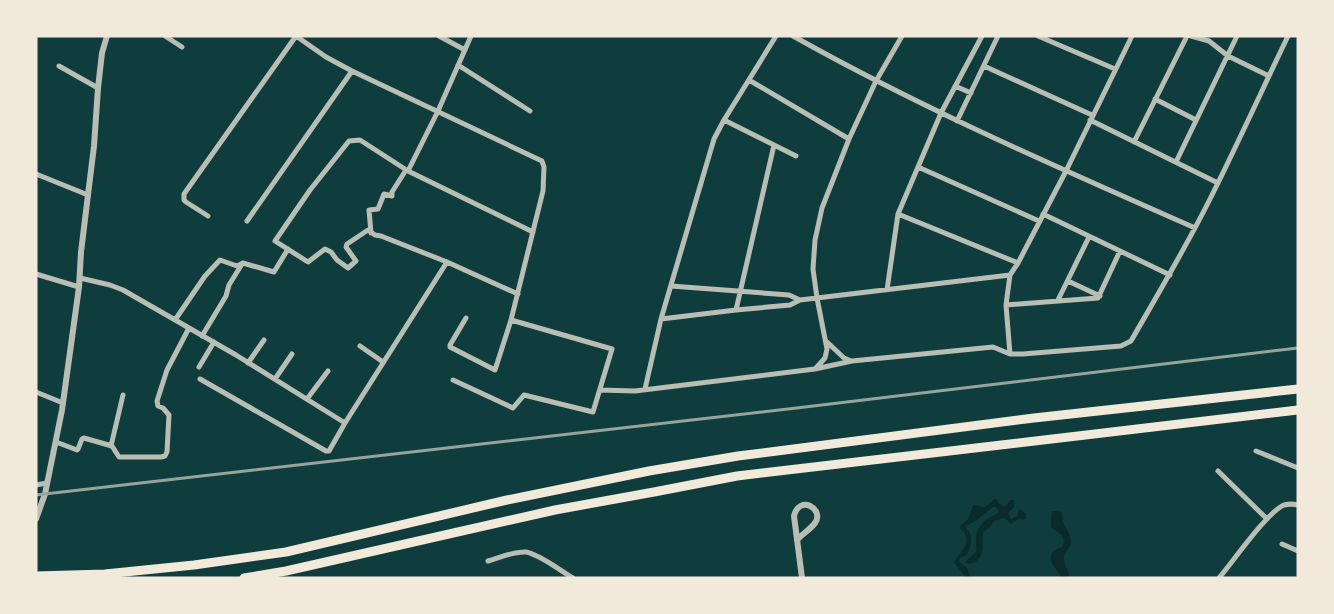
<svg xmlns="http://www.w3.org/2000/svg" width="1334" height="614" font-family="Montserrat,sans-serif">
<rect width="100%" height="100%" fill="#0f3d3e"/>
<path fill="#0a2a2b" d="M 995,499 L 997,499 L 998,503 L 1004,507 L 1006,506 L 1010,500 L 1014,500 L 1014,507 L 1008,513 L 1010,518 L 1012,519 L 1018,515 L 1018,510 L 1020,509 L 1026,514 L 1026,518 L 1023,520 L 1020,518 L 1011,524 L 1005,518 L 994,521 L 989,528 L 983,532 C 981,546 987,560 969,564 L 965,562 L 976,552 C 977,547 975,541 976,536 C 977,526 989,516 997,514 L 999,511 L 996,507 L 993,507 L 977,520 L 966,526 L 966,528 C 974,535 971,546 967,555 L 960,558 L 959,562 L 967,568 L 971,578 L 966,578 L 954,562 C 961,550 975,542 960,528 L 960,526 L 968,519 L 973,506 L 975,505 L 985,507 Z
M 1052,511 L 1062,512 C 1061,526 1070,530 1071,541 C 1071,548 1064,552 1064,559 C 1064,567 1070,571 1069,578 L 1061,578 C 1058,568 1047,564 1052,552 L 1063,546 C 1066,536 1059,532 1051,528 L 1051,518 Z"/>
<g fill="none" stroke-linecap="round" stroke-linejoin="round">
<path stroke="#b8beb3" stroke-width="5" d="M 165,36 L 182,47
M 296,36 L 326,57 L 352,71 L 542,161 L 544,167 L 543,191 L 511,320 L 495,370 L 450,347 L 450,345 L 466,318
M 439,36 L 465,50
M 793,36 C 923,109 1059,168 1195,228
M 1038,36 L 1115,69
M 1191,36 L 1209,41 L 1228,56 L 1269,76
M 458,65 L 530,111
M 59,66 L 98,88
M 984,66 L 1092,115
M 749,80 L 849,139
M 955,86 L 971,93
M 1155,99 L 1196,120
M 724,120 L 796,156
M 1090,120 L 1218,183
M 957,121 L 998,36
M 1134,142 L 1187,36
M 1176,162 L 1237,36
M 918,167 L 1039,221
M 408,171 L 438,111 L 471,36
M 36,174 L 88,195
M 898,214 L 1018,263
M 1043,214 L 1170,275
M 208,216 L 186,202 L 184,200 L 184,194 L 296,36
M 247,221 L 352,71
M 371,233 L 369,210 L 378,209 L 384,194 L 392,196 L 392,192 L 406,170
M 36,274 L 79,287
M 80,278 L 110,285 L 123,290 L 236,355 L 345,423
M 1068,281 L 1100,296
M 671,286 L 789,295 L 800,300
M 887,290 L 898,214 L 941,113 L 982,36
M 518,294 L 447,262 L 381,236 L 375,235 L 368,230 L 347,244 L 346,247 L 356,261 L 348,268 L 337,260 L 331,252 L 325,249 L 308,262 L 275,241 L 310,190 L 349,141 L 360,140 L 408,171 L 533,232
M 1058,300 L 1089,237
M 1006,305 L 1098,298 L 1120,251
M 736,310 L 774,145
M 661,319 L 736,310 L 790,305 L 800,300 L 1010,275
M 175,320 L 205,276 L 220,260 L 237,266 L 243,263 L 274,272 L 288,249
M 202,336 L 226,296 L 229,285 L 242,264
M 827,342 L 844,358 L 851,361
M 360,346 L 383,362
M 1010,354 L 1006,305 L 1010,275 L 1018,263 L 1066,171 L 1132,36
M 248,363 L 264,340
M 199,367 L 214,342
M 816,368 L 825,358 L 827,349 L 817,298 L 813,269 L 815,240 L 822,208 L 849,139 L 876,81 L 902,36
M 200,379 L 326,451 L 329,451 L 345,423 L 447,262
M 275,379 L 292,354
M 453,380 L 513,408 L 524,395 L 593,412 L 612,349 L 511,320
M 645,389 L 661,319 L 714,139 L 724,120 L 776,36
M 600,390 L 635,391 L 815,369 L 852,361 L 993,347 L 1010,354 L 1023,354 L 1121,346 L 1131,341 C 1159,292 1188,244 1213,193 C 1239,141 1263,88 1288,36
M 36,392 L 63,403
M 307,399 L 328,371
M 56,442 L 77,450 L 78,449 L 82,439 L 84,438 L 112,446 L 119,457 L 161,457 L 165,456 L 167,452 L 169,415 L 163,408 L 158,406 L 157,401 L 167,370 L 189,328
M 111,446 L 123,395
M 1256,451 L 1298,468
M 1218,471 L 1267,519
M 36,485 L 47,483
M 1282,544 L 1298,551
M 488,561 C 499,558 514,551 526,552 C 539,554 561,571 573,578
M 1219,578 C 1232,563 1268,511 1284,505 C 1288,504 1294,504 1298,505"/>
<path stroke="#b8beb3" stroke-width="6" d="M 36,519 L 45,494 L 62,410 L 79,287 L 81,252 L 94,146 L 98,88 L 102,53 L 107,36
M 797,540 C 802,534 811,529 815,523 C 825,509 799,494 794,516 L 802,578"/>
<path stroke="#f1e9da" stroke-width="9" d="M 36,576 L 105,574 L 194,565 L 286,552 L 507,500 L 649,471 L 738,456 L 1034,418 L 1298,389
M 244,578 L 286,571 L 555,510 L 654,492 L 737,476 L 1298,410"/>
<path stroke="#97a49c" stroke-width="3" d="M 36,495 L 805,407 L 1298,348"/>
</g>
<rect width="1334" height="614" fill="none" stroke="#f1e9da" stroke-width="75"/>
</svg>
